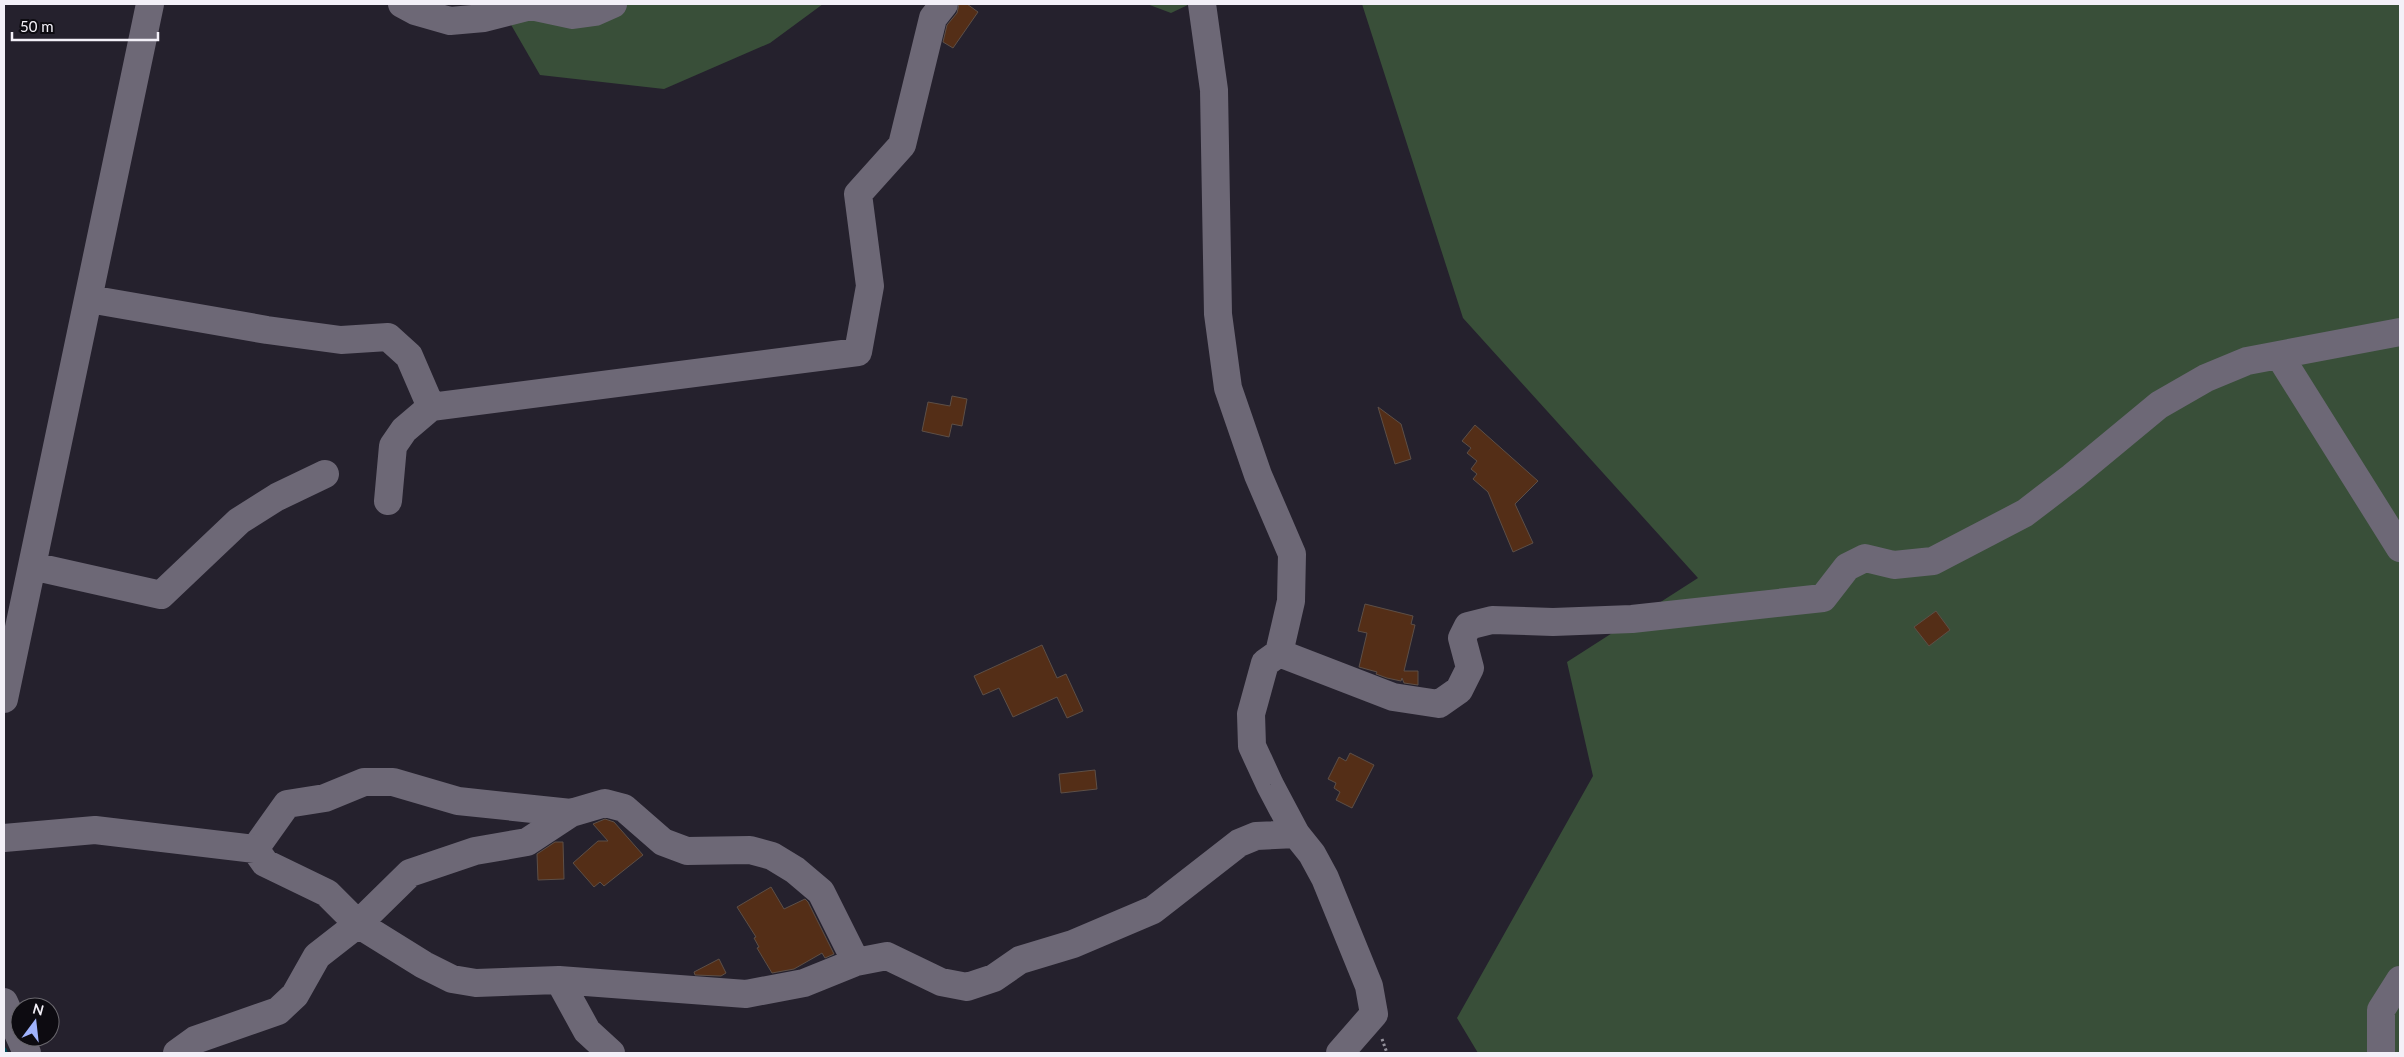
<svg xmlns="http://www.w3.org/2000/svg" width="2404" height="1057" font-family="Lato,sans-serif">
<rect width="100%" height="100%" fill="#25212d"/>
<path fill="#394f39" d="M 499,4 L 823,4 L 770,43 L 664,89 L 540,75 Z
M 1147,4 L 1190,4 L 1171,13 Z
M 1362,4 L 2400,4 L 2400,1053 L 1478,1053 L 1457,1018 L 1593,776 L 1567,662 L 1698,578 L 1463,318 Z"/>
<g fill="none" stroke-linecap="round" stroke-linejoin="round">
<path stroke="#004a57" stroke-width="5.5" d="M 4,1050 L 5,1053"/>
</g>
<path fill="#542e17" stroke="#5d4f47" d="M 959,4 L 967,4 L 978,12 L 953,48 L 943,42 L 947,25 L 957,13 Z
M 952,396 L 967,399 L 962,426 L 952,424 L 949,437 L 922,431 L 928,402 L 950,406 Z
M 1378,407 L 1401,424 L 1411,459 L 1395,464 Z
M 1475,425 L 1538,481 L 1515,504 L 1533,543 L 1513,552 L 1488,492 L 1473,479 L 1477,474 L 1471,469 L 1477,461 L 1467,453 L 1471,448 L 1462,441 Z
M 1365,604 L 1413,616 L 1411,624 L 1415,625 L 1404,671 L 1418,671 L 1418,685 L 1404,683 L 1402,678 L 1401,681 L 1387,678 L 1376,674 L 1377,672 L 1359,667 L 1367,633 L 1358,631 Z
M 1936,611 L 1950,630 L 1929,646 L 1914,627 Z
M 1042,645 L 1057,678 L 1066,674 L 1083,711 L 1067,718 L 1057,697 L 1013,717 L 999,688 L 983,695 L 974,676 Z
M 1350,753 L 1374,765 L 1352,808 L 1336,800 L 1340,792 L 1334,788 L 1336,783 L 1328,779 L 1339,757 L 1346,761 Z
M 1095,770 L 1097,789 L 1061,793 L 1059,774 Z
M 605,819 L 614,822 L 643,855 L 604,886 L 600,882 L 594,887 L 573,863 L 598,841 L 608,841 L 593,824 Z
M 555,842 L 563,842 L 564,879 L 538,880 L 537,854 Z
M 771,887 L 784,909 L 805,899 L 808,902 L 834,954 L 825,958 L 822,953 L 794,969 L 772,973 L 757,948 L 759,947 L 754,938 L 756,937 L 737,907 Z
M 719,959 L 726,973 L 721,976 L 695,975 L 694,972 Z"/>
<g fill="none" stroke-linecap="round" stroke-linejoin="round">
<path stroke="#94919b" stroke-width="3" stroke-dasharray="2.5 2.5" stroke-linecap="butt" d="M 1382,1039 L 1387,1053"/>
<path stroke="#6d6876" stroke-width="28" d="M 402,4 L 415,11 L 450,21 L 484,18 L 531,6 L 573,15 L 595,12 L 613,4
M 1202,4 L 1214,90 L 1218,314 L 1228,388 L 1258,475 L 1292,554 L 1291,601 L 1279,653 L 1265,663 L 1251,714 L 1252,746 L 1270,785 L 1296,834 L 1312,854 L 1325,878 L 1369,986 L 1374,1014 L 1340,1053
M 89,299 L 267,330 L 341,340 L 388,337 L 409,356 L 431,407
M 2279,355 L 2400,548
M 388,501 L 393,446 L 404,430 L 431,407 L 858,352 L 870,286 L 858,194 L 902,145 L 933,18 L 944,4
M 32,566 L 161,595 L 239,521 L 277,497 L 325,474
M 1279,653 L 1393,697 L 1439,704 L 1459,690 L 1470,668 L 1462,638 L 1468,626 L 1492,620 L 1553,622 L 1632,619 L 1823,598 L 1847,567 L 1865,558 L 1894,565 L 1933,561 L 2025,513 L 2072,477 L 2159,405 L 2206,378 L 2247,361 L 2400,332
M 4,699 L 150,4
M 4,838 L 95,830 L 255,849 L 287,804 L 325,798 L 364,782 L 393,782 L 458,801 L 571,813 L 605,803 L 624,808 L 663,842 L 687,851 L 750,850 L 772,856 L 795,870 L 821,892 L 856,962
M 255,849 L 265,863 L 327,893 L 358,924 L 424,965 L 452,979 L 476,983 L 559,980
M 4,1002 L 27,1053
M 177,1053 L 195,1040 L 278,1011 L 295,995 L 317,956 L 358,924 L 410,873 L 475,851 L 527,842 L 571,813
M 611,1053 L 587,1031 L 559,980 L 746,994 L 804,983 L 856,962 L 887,956 L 941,982 L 967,987 L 994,978 L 1020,960 L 1073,944 L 1153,910 L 1239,843 L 1256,836 L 1296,834
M 2381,1053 L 2381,1010 L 2400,980"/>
</g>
<rect width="2404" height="1057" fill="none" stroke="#f3f0f8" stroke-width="10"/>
<g transform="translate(35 1022) rotate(15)"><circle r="24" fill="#0d0b11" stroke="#69676d"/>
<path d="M0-4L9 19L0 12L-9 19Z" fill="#a0b3fd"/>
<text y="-8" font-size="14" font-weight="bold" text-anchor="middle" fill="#f3f0f8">N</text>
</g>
<path d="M12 32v8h146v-8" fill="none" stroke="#f3f0f8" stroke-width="2.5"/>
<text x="20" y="32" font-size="15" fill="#f3f0f8" stroke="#0d0b11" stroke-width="4" paint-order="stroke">50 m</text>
</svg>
